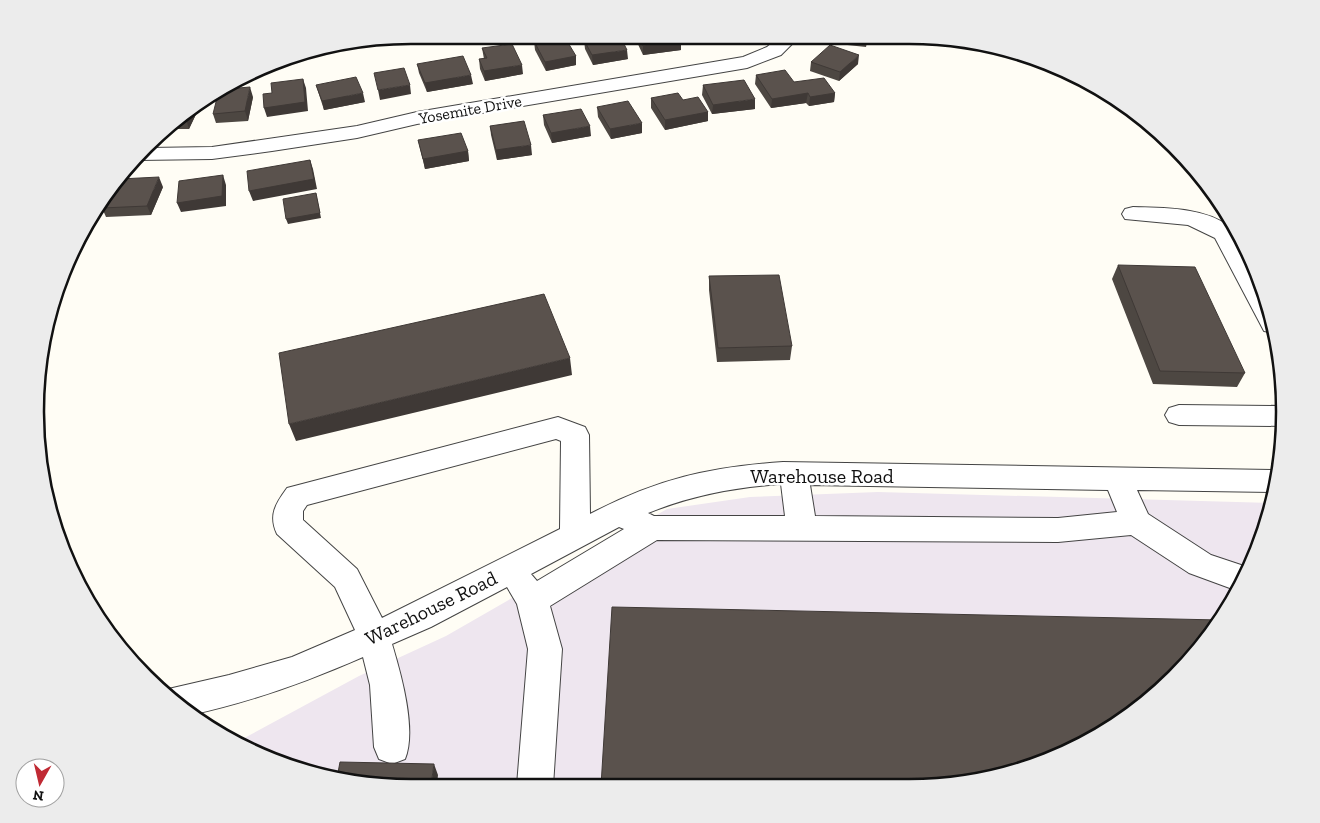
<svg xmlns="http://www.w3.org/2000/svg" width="1320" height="823" font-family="'Zilla Slab',serif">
<rect width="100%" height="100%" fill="#fffdf5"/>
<path fill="#eee6ef" d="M 878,492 L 1273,503 L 1246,578 L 1207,640 L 1157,695 L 1096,738 L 1029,768 L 933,787 L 363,785 L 268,759 L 237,742 L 359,676 L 446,636 L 667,509 L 750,497 Z"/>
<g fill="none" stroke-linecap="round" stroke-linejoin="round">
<defs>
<path id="minor" d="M 779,37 L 799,37 L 781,55 L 747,68 L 417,124 L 357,138 L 272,151 L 212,159 L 138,160 L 149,148 L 212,147 L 357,126 L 417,112 L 743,57 L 767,47 Z
M 1133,207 C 1164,208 1205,207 1230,227 C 1254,246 1268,304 1275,333 L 1264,331 L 1215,238 L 1188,225 L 1125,219 L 1122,214 L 1125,209 Z
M 1179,405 L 1283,406 L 1284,426 L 1179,425 L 1169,422 L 1165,415 L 1169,408 Z
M 558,417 L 585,427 L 589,435 L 590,514 C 657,479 709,467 783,462 L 1279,470 L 1275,492 L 1137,490 L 1148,514 L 1211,555 L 1250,568 L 1238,591 L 1189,573 L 1131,535 L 1058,542 L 657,540 L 550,606 L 562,649 L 553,786 L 517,785 L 528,649 L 517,604 L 507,587 L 431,627 L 392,644 C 401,674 417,730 405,759 L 392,764 L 379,759 L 374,747 L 370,685 L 363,657 C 306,682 251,702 190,715 L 183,710 L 164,690 L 229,675 L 292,657 L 355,630 L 335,587 L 277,534 C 268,515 276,503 287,488 ZM 556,439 L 561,441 L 560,529 L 382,618 L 357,569 L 303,520 L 303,511 L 307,505 ZM 781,484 L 785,516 L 654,516 L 648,513 C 693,495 732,488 781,484 ZM 810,485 L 1108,490 L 1117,512 L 1058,518 L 815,516 ZM 619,527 L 624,529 L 537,581 L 531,574 Z"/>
</defs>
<use href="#minor" stroke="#444" stroke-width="2"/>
<use href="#minor" fill="#fff" fill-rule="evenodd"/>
</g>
<path fill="#4d4742" d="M 636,36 L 679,37 L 681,50 L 643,55 L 636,40 Z
M 701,37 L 730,37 L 714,44 Z
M 838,37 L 868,38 L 866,47 L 838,44 Z
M 891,38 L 913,38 L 912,42 L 891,40 Z
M 584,40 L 628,59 L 593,65 L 585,49 Z
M 534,41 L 576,56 L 576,65 L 546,71 L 535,50 Z
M 482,48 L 523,74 L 485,81 L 480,69 L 479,59 L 484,59 Z
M 811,62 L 858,64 L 839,81 L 810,71 Z
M 417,64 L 473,84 L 427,92 L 419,73 Z
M 756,75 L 794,82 L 835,93 L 834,102 L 809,106 L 806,103 L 771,108 L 755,84 Z
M 316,85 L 365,102 L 324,110 Z
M 703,85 L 755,109 L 712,114 L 702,95 Z
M 253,97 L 248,121 L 216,123 L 213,114 Z
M 651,98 L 683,100 L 708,112 L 708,121 L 665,130 L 651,108 Z
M 196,105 L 198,110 L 189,129 L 167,129 L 183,113 Z
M 597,107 L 642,133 L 611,139 L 598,117 Z
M 543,115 L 591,136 L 552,143 L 544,125 Z
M 490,126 L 532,155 L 497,160 L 491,135 Z
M 418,140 L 468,151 L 469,161 L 425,169 Z
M 163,187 L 151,215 L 106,217 L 102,208 Z
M 1118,265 L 1245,373 L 1237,387 L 1153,384 L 1112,279 Z
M 709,276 L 792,346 L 790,360 L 717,362 L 709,290 Z"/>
<path fill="#3f3936" d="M 714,37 L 730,37 L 714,44 Z
M 681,41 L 681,50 L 643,55 L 643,46 Z
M 627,50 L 628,59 L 593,65 L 592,55 Z
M 859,55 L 858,64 L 839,81 L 840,72 Z
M 576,56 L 576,65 L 546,71 L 545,62 Z
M 522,65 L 523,74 L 485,81 L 484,71 Z
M 471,75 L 473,84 L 427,92 L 425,83 Z
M 303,79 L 306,88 L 308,111 L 267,117 L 264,108 Z
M 410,85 L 411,94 L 380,100 L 378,90 Z
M 250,87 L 253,97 L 248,121 L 245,111 Z
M 363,93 L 365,102 L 324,110 L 322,101 Z
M 808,93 L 806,103 L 771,108 L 772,99 Z
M 835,93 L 834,102 L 809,106 L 810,97 Z
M 755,99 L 755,109 L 712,114 L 713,105 Z
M 196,105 L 198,110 L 189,129 L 186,119 L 191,108 Z
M 708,112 L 708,121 L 665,130 L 665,120 Z
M 642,123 L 642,133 L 611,139 L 610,129 Z
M 590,126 L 591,136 L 552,143 L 551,133 Z
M 531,145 L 532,155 L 497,160 L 496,150 Z
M 468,151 L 469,161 L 425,169 L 423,159 Z
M 310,160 L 313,169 L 317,189 L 253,201 L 249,191 Z
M 223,175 L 226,185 L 226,206 L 181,212 L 177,203 Z
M 159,177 L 163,187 L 151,215 L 147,206 Z
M 316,193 L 321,218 L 288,224 L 286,219 Z
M 570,358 L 572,375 L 296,441 L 289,424 Z
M 434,764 L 438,775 L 437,785 L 431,785 Z"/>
<path fill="#5a524d" stroke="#3f3936" d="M 564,36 L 576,56 L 545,62 L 534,41 Z
M 612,36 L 620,36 L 627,50 L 592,55 L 584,40 Z
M 638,36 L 679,37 L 681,41 L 643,46 Z
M 512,44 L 522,65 L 484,71 L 479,59 L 487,58 L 482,48 Z
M 830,45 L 859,55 L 840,72 L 811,62 Z
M 463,56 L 471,75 L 425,83 L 417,64 Z
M 404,68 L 410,85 L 378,90 L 374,73 Z
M 785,70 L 794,82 L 824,78 L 835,93 L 810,97 L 808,93 L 772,99 L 756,75 Z
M 356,77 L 363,93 L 322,101 L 316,85 Z
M 303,79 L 305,102 L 264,108 L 263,94 L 272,93 L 271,83 Z
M 744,80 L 755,99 L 713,105 L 703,85 Z
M 250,87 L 245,111 L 213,114 L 218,94 L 227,89 Z
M 678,93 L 683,100 L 698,97 L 708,112 L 665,120 L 651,98 Z
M 628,101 L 642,123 L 610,129 L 597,107 Z
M 191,108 L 186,119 L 176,120 L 183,113 Z
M 581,109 L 590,126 L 551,133 L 543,115 Z
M 524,121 L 531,145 L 496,150 L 490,126 Z
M 461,133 L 468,151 L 423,159 L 418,140 Z
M 310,160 L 314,179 L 249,191 L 247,171 Z
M 223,175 L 222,196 L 177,203 L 179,181 Z
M 159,177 L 147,206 L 102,208 L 110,190 L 120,179 Z
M 316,193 L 320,213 L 286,219 L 283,199 Z
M 1118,265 L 1195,267 L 1245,373 L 1160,371 Z
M 779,275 L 792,346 L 718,348 L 709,276 Z
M 544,294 L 570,358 L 289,424 L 279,353 Z
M 612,607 L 1220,620 L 1207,640 L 1157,695 L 1096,738 L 1029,768 L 933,787 L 601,786 Z
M 340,762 L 434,764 L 431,785 L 363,785 L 337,778 Z"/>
<g text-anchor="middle" stroke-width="5" stroke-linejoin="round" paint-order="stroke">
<g font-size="16" fill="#111" stroke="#fff">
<text transform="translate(470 109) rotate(-10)" y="6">Yosemite Drive</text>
</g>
<g font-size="20" fill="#111" stroke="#fff">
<text x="822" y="483">Warehouse Road</text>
<text transform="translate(431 608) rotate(-26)" y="7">Warehouse Road</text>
</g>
</g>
<path d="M0 0H1320V823H0ZM411 44H909A367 367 0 0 1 1276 411V412A367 367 0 0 1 909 779H411A367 367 0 0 1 44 412V411A367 367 0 0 1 411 44Z" fill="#ececec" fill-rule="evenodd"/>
<path fill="none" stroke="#111" stroke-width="2.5" d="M411 44H909A367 367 0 0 1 1276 411V412A367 367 0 0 1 909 779H411A367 367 0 0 1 44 412V411A367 367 0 0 1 411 44Z"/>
<g transform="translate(40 783) rotate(188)"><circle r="24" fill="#ffffff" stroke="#a0a0a0"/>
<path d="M0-4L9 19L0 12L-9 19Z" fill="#c02a34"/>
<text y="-8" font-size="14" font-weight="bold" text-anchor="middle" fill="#111111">N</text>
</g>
</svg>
